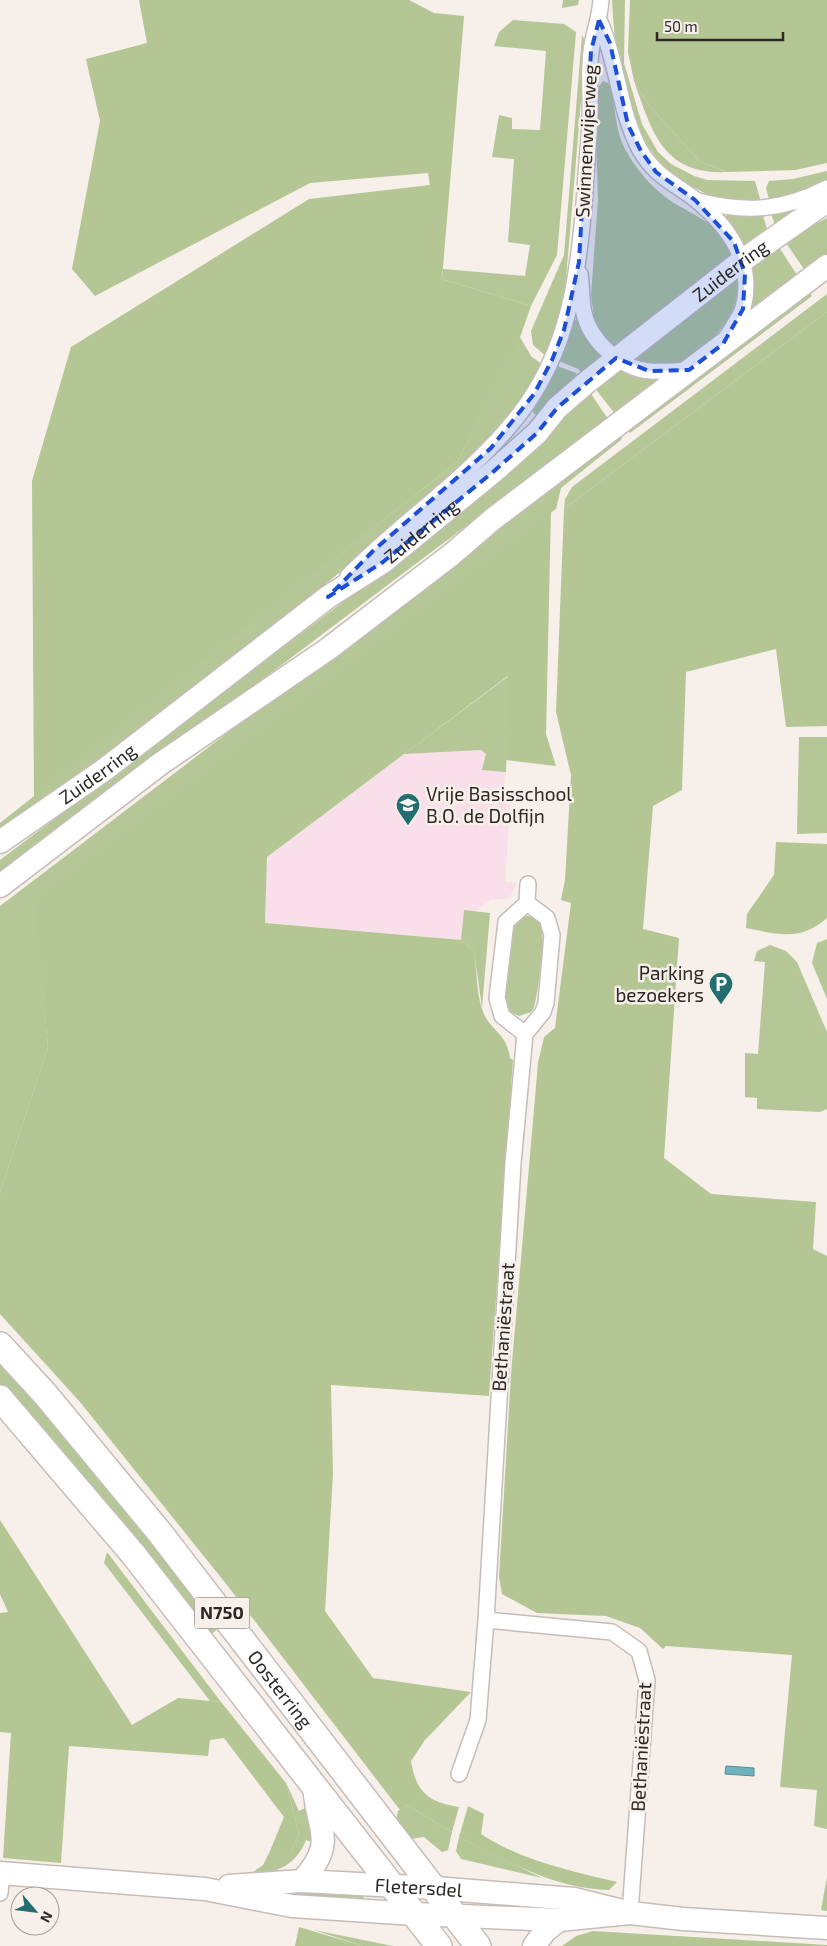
<svg xmlns="http://www.w3.org/2000/svg" width="827" height="1946" font-family="'Exo 2',sans-serif">
<rect width="100%" height="100%" fill="#f7efea"/>
<path fill="#f8dfe9" d="M 509,676 L 506,765 L 503,794 L 511,795 L 505,882 L 517,883 L 510,897 L 506,899 L 492,899 L 476,911 L 464,910 L 461,940 L 265,923 L 267,857 Z"/>
<path fill="#b5c797" d="M 563,0 L 579,0 L 578,5 L 562,8 Z
M 612,0 L 625,0 L 624,63 L 642,124 L 658,152 L 671,164 L 694,176 L 707,180 L 755,181 L 761,202 C 751,202 740,204 730,202 C 720,201 708,195 699,190 C 627,157 616,71 612,0 Z
M 513,20 L 564,24 L 576,32 L 557,255 L 531,306 L 442,279 L 443,269 L 525,276 L 530,245 L 508,242 L 514,159 L 492,157 L 499,115 L 512,118 L 512,129 L 540,130 L 546,51 L 494,46 L 499,32 Z
M 582,35 L 586,42 L 566,279 L 562,311 L 547,357 L 533,345 L 531,331 L 564,255 Z
M 603,81 L 608,83 L 611,88 C 616,110 615,134 628,154 C 640,175 658,194 679,206 C 695,215 710,222 723,236 C 728,242 732,252 735,260 L 618,350 L 602,334 L 594,318 L 591,295 L 598,200 L 595,104 L 596,91 Z
M 634,81 L 649,105 L 699,161 L 727,172 C 663,175 652,132 634,81 Z
M 827,171 L 827,179 L 810,189 L 770,203 L 766,188 L 769,181 L 793,179 Z
M 790,210 L 794,210 L 796,213 L 776,229 L 771,213 Z
M 729,214 L 763,216 L 769,235 L 744,252 L 725,217 Z
M 827,218 L 827,256 L 806,272 L 784,240 Z
M 777,244 L 797,275 L 750,313 L 749,265 Z
M 738,272 C 737,282 738,294 735,303 C 728,328 696,359 671,366 C 656,369 639,362 625,358 Z
M 809,291 L 812,296 L 630,433 L 626,430 Z
M 827,294 L 827,312 L 564,509 L 565,499 L 572,487 Z
M 577,318 L 606,359 L 585,376 L 578,369 L 559,361 L 572,323 Z
M 520,337 L 531,356 L 543,365 C 512,428 456,472 404,517 C 276,631 136,731 0,835 L 0,823 L 458,461 Z
M 618,364 L 644,378 L 663,380 L 616,415 L 593,386 Z
M 557,366 L 576,373 L 580,380 L 539,415 L 534,414 L 533,411 Z
M 589,391 L 608,419 L 0,877 L 0,860 L 375,578 Z
M 620,434 L 622,439 L 561,488 L 556,509 L 35,897 L 48,1047 L 0,1193 L 0,906 Z
M 509,676 L 506,772 L 482,770 L 486,754 L 481,750 L 404,754 Z
M 799,737 L 827,737 L 827,833 L 797,834 Z
M 464,910 L 490,913 L 482,1008 L 474,951 L 461,940 Z
M 522,916 C 530,915 538,918 541,926 C 546,936 538,994 534,1007 L 531,1012 L 519,1016 L 507,1010 L 504,997 L 512,925 Z
M 827,939 L 827,999 L 812,963 L 817,943 Z
M 770,945 L 786,951 L 797,962 L 827,1032 L 827,1109 L 820,1112 L 757,1109 L 757,1098 L 745,1097 L 745,1053 L 758,1054 L 765,962 L 754,961 L 757,951 Z
M 0,1360 L 68,1438 L 220,1627 L 209,1636 L 0,1384 Z
M 107,1552 L 221,1702 L 210,1701 L 104,1563 Z
M 286,1783 L 299,1811 L 309,1806 L 317,1844 L 306,1840 C 296,1865 278,1872 253,1876 L 253,1872 L 263,1865 L 270,1851 L 291,1851 L 299,1834 Z
M 407,1805 L 452,1832 L 448,1850 L 442,1852 L 424,1837 L 410,1839 L 396,1821 L 398,1811 Z
M 459,1837 L 542,1878 L 461,1859 L 456,1851 Z
M 357,1889 L 364,1898 L 290,1895 L 266,1890 Z
M 314,1930 L 393,1946 L 363,1946 Z"/>
<path fill="#b4c693" d="M 139,0 L 409,0 L 434,13 L 464,16 L 442,279 L 531,306 L 518,343 L 458,461 L 34,797 L 32,481 L 71,347 L 309,199 L 430,185 L 428,173 L 310,183 L 95,296 L 72,269 L 100,121 L 86,59 L 147,43 Z
M 630,0 L 827,0 L 827,163 L 795,170 L 727,172 L 699,161 L 649,105 L 634,81 L 628,52 Z
M 827,312 L 827,726 L 786,727 L 776,649 L 686,672 L 682,790 L 653,806 L 643,929 L 679,938 L 664,1158 L 711,1194 L 816,1202 L 813,1249 L 827,1256 L 827,1829 L 814,1826 L 817,1790 L 780,1787 L 792,1655 L 666,1646 L 663,1649 L 640,1628 L 606,1616 L 537,1613 L 502,1594 L 499,1577 L 511,1374 L 538,1063 L 544,1037 L 555,1028 L 571,903 L 561,900 L 565,880 L 571,775 L 556,712 L 564,509 Z
M 551,511 L 546,734 L 556,766 L 506,760 L 508,676 L 267,857 L 265,923 L 461,940 L 474,951 C 477,969 476,991 482,1009 C 489,1031 507,1032 510,1058 L 513,1060 L 489,1396 L 331,1385 L 333,1474 L 325,1611 L 373,1678 L 471,1692 L 425,1740 L 411,1761 C 416,1792 428,1802 459,1807 L 452,1832 L 407,1805 L 400,1810 L 227,1585 L 80,1402 L 0,1314 L 0,1193 L 48,1047 L 34,897 Z
M 776,842 L 827,844 L 827,918 C 800,942 778,934 746,928 L 747,914 L 774,875 Z
M 0,1520 L 132,1725 L 178,1698 L 221,1702 L 286,1783 L 299,1834 L 291,1851 L 270,1851 L 284,1817 L 224,1738 L 210,1740 L 208,1756 L 69,1746 L 61,1863 L 3,1858 L 11,1733 L 0,1732 L 0,1613 L 8,1612 L 0,1594 Z
M 468,1806 L 484,1814 L 481,1834 C 522,1861 571,1871 617,1882 L 609,1890 C 552,1888 508,1861 459,1837 Z
M 827,1877 L 827,1911 L 821,1910 Z
M 299,1927 L 363,1946 L 295,1946 Z
M 593,1931 L 827,1945 L 827,1946 L 562,1946 L 576,1936 Z"/>
<path fill="#6eb2c0" stroke="#5a8992" d="M 726,1766 L 754,1768 L 754,1776 L 725,1774 Z"/>
<g fill="none" stroke-linecap="round" stroke-linejoin="round">
<defs>
<path id="street" d="M 599,20 C 618,62 618,109 640,150 C 655,176 674,183 696,200 C 729,227 755,264 743,308 C 740,318 731,329 726,338
M 698,201 C 746,213 782,211 827,188
M 580,274 C 582,286 581,300 584,313 C 590,341 621,369 650,371 C 663,372 676,371 689,370
M 348,576 C 402,521 470,477 518,416 C 570,350 579,272 585,191 C 586,168 589,144 590,120 C 591,97 588,74 591,52 C 593,34 600,18 601,0
M 527,903 L 528,884
M 486,1620 L 612,1632 L 639,1651 L 647,1680 L 630,1913
M 459,1774 L 478,1720 L 486,1620 L 513,1163 L 525,1034 L 543,1012 L 546,1003 L 552,935 L 547,918 L 527,903 L 506,922 L 497,998 L 502,1016 L 525,1034
M 0,1893 L 2,1873"/>
<g id="secondary">
<path id="s1" d="M 0,842 L 104,770 L 328,597 L 383,562 L 493,472 L 537,433 L 557,408 L 587,382 L 743,260 L 827,201"/>
<path d="M 0,886 L 160,764 L 328,649 L 451,555 L 493,519 L 827,266"/>
<path d="M 0,1873 L 205,1889 L 292,1906 L 415,1914 L 559,1920 L 630,1913"/>
<path d="M 302,1881 C 338,1841 317,1831 314,1786"/>
<path id="s2" d="M 229,1886 L 302,1881 L 435,1888 L 574,1899 L 630,1913 L 683,1919 L 827,1928"/>
<path d="M 534,1946 L 545,1931 L 559,1920"/>
</g>
<g id="primary">
<path id="s3" d="M 0,1345 L 45,1394 L 160,1533 L 478,1946"/>
<path d="M 0,1398 L 133,1554 L 439,1946"/>
</g>
</defs>
<use href="#street" stroke="#c5bdb8" stroke-width="18"/>
<use href="#secondary" stroke="#c5bdb8" stroke-width="25"/>
<use href="#primary" stroke="#c5bdb8" stroke-width="28"/>
<use href="#street" stroke="#fff" stroke-width="15"/>
<use href="#secondary" stroke="#fff" stroke-width="22"/>
<use href="#primary" stroke="#fff" stroke-width="25"/>
</g>
<path fill="#1d4ed8" fill-opacity="0.2" stroke="#1d4ed8" stroke-width="4" stroke-dasharray="10 6" stroke-linejoin="round" d="M 599,20 L 610,43 L 628,125 L 641,151 L 656,172 L 695,200 L 734,242 L 745,274 L 743,309 L 723,344 L 689,370 L 649,371 L 616,358 L 557,408 L 537,433 L 493,472 L 383,562 L 328,597 L 373,551 L 491,448 L 534,394 L 552,360 L 564,330 L 579,262 L 591,51 Z"/>
<defs>
<symbol id="school-pin" viewBox="-11 -11 22 30"><path d="M0 17L-7.5 6A9.5 9.5 0 1 1 7.5 6Z" fill="#216d6f" stroke="#f7efea"/><path d="M0-5L7-2L0 1L-7-2ZM-4 1L0 2.5L4 1V4Q0 6-4 4Z" fill="#fff"/></symbol>
<symbol id="parking-pin" viewBox="-11 -11 22 30"><path d="M0 17L-7.5 6A9.5 9.5 0 1 1 7.5 6Z" fill="#216d6f" stroke="#f7efea"/><path d="M-3.5-5.5H1a3.5 3.5 0 0 1 0 7H-1V5.5H-3.5ZM-1-3.4V-.6H.8a1.4 1.4 0 0 0 0-2.8Z" fill="#fff"/></symbol>
</defs>
<g fill-rule="evenodd">
<use href="#school-pin" x="394" y="791" width="28" height="38"/>
<use href="#parking-pin" x="707" y="970" width="28" height="38"/>
</g>
<g text-anchor="middle" stroke-width="5" stroke-linejoin="round" paint-order="stroke">
<rect fill="#f7efea" stroke="#686461" stroke-width="1" x="194.5" y="1597.5" width="55" height="31" rx="4"/>
<g font-size="18" font-weight="bold" fill="#2b2826">
<text x="222" y="1619">N750</text>
</g>
<g font-size="19" fill="#2b2826" stroke="#f7efea">
<text transform="translate(586 141) rotate(-87)" y="7">Swinnenwijerweg</text>
<text dy="7" stroke="none"><textPath href="#s1" startOffset="929">Zuiderring</textPath></text>
<text dy="7" stroke="none"><textPath href="#s1" startOffset="524">Zuiderring</textPath></text>
<text dy="7" stroke="none"><textPath href="#s1" startOffset="119">Zuiderring</textPath></text>
<text transform="translate(503 1327) rotate(-86)" y="7">Bethaniëstraat</text>
<text dy="7" stroke="none"><textPath href="#s3" startOffset="444">Oosterring</textPath></text>
<text transform="translate(641 1747) rotate(-87)" y="7">Bethaniëstraat</text>
<text dy="7" stroke="none"><textPath href="#s2" startOffset="190">Fletersdel</textPath></text>
</g>
<g font-size="19" fill="#2b2826" stroke="#f7efea" text-anchor="start">
<text x="426" y="801">Vrije Basisschool<tspan x="426" dy="22">B.O. de Dolfijn</tspan></text>
<text x="704" y="980" text-anchor="end">Parking<tspan x="704" dy="22">bezoekers</tspan></text>
</g>
</g>
<g transform="translate(35 1911) rotate(118)"><circle r="24" fill="#f7efea" stroke="#a59f9c"/>
<path d="M0-4L9 19L0 12L-9 19Z" fill="#216d6f"/>
<text y="-8" font-size="14" font-weight="bold" text-anchor="middle" fill="#2b2826">N</text>
</g>
<path d="M657 32v8h126v-8" fill="none" stroke="#2b2826" stroke-width="2.5"/>
<text x="664" y="32" font-size="15" fill="#2b2826" stroke="#f7efea" stroke-width="4" paint-order="stroke">50 m</text>
</svg>
